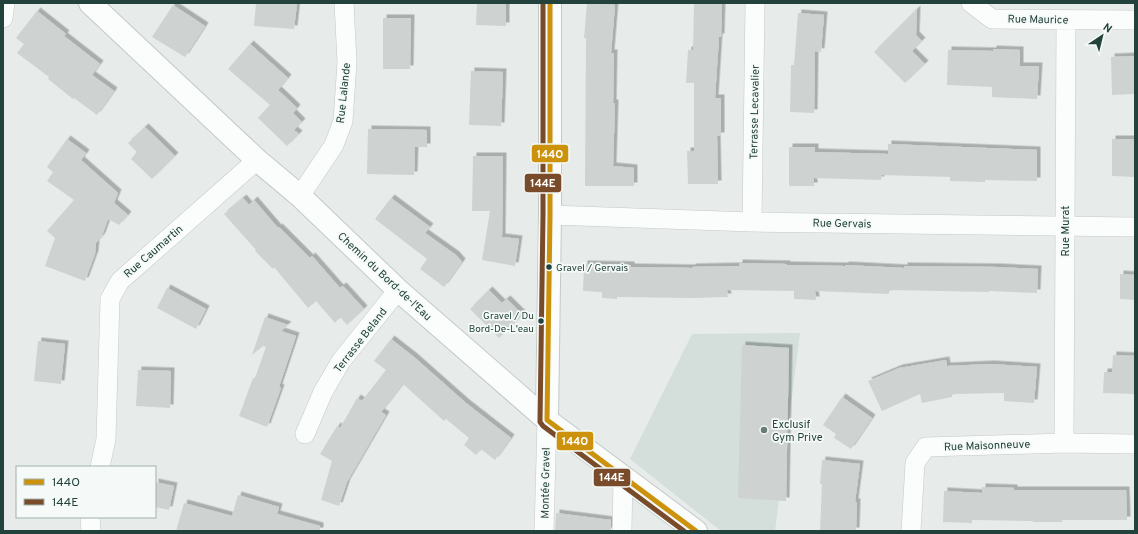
<svg xmlns="http://www.w3.org/2000/svg" width="1138" height="534" font-family="Overpass,sans-serif">
<defs>
<filter id="shadow"><feDropShadow dx="3.5" dy="-3.5" stdDeviation="0" flood-color="#0004"/></filter>
</defs>
<rect width="100%" height="100%" fill="#e7ecea"/>
<path fill="#d4deda" d="M 800,333 L 775,531 L 721,531 L 630,459 L 692,334 Z"/>
<path fill="#ced3d1" filter="url(#shadow)" d="M 256,3 L 297,3 L 294,29 L 254,26 Z
M 477,3 L 506,3 L 506,26 L 476,25 Z
M 587,3 L 615,5 L 611,53 L 614,53 L 613,103 L 615,103 L 613,166 L 634,168 L 634,186 L 585,186 L 586,38 L 584,38 Z
M 694,3 L 722,3 L 721,37 L 719,37 L 715,98 L 721,98 L 721,136 L 717,136 L 718,184 L 688,184 L 687,151 L 694,151 L 694,83 L 686,83 L 688,50 L 693,50 Z
M 173,5 L 205,26 L 185,57 L 152,37 Z
M 917,9 L 916,35 L 922,41 L 912,51 L 925,64 L 905,83 L 874,52 Z
M 37,11 L 66,34 L 64,36 L 100,64 L 92,75 L 114,91 L 97,115 L 74,98 L 73,99 L 48,79 L 49,77 L 17,53 L 24,44 L 16,38 Z
M 798,13 L 824,15 L 821,52 L 815,51 L 814,113 L 790,112 L 791,65 L 794,65 Z
M 383,18 L 411,18 L 410,69 L 383,69 Z
M 250,44 L 288,78 L 278,90 L 297,108 L 293,113 L 302,122 L 294,130 L 299,134 L 287,146 L 258,118 L 270,105 L 228,69 Z
M 993,49 L 1020,50 L 1020,66 L 1039,66 L 1037,99 L 992,97 L 992,87 L 947,85 L 948,50 L 993,51 Z
M 1135,56 L 1135,94 L 1112,95 L 1111,57 Z
M 471,71 L 503,72 L 501,126 L 469,125 Z
M 145,127 L 175,156 L 152,179 L 131,159 L 137,152 L 128,143 Z
M 368,129 L 427,130 L 427,147 L 415,147 L 414,175 L 367,174 Z
M 67,139 L 86,153 L 81,160 L 118,193 L 114,203 L 128,215 L 119,225 L 108,219 L 102,236 L 96,243 L 95,254 L 85,281 L 45,266 L 55,238 L 47,231 L 74,200 L 47,181 L 53,172 L 47,167 Z
M 1112,139 L 1135,139 L 1135,177 L 1112,176 Z
M 888,144 L 1037,150 L 1037,181 L 985,180 L 985,182 L 950,181 L 950,177 L 882,175 L 881,180 L 814,178 L 814,186 L 789,186 L 789,147 L 815,147 L 815,152 L 888,154 Z
M 473,156 L 503,156 L 502,237 L 519,239 L 515,266 L 482,260 L 490,211 L 472,211 Z
M 243,198 L 249,205 L 254,200 L 278,228 L 279,227 L 310,258 L 312,256 L 340,288 L 343,286 L 364,309 L 347,325 L 340,317 L 335,323 L 316,301 L 308,308 L 274,267 L 273,269 L 255,251 L 256,250 L 224,214 Z
M 391,198 L 430,227 L 425,233 L 456,255 L 462,262 L 444,287 L 420,269 L 427,259 L 375,219 Z
M 739,263 L 787,264 L 787,265 L 845,266 L 845,265 L 904,268 L 904,266 L 997,267 L 1038,269 L 1037,293 L 989,291 L 989,292 L 889,290 L 889,294 L 815,291 L 816,300 L 794,299 L 794,291 L 727,290 L 728,297 L 692,298 L 617,297 L 617,299 L 602,298 L 602,292 L 583,291 L 584,264 L 631,265 L 631,267 L 692,268 L 692,267 L 739,266 Z
M 1120,274 L 1135,275 L 1135,300 L 1120,299 Z
M 167,288 L 206,309 L 196,329 L 157,308 Z
M 489,290 L 502,303 L 507,299 L 523,315 L 499,338 L 470,309 Z
M 265,317 L 288,325 L 281,331 L 296,336 L 279,387 L 281,388 L 267,427 L 239,416 L 253,378 L 255,378 L 266,347 L 263,346 L 252,355 Z
M 391,339 L 414,357 L 466,403 L 511,438 L 495,460 L 481,449 L 476,455 L 464,445 L 469,438 L 446,419 L 444,421 L 403,384 L 381,412 L 386,415 L 347,482 L 339,506 L 321,500 L 332,461 L 320,454 L 337,426 L 340,428 L 357,398 L 362,401 L 386,370 L 374,361 Z
M 38,341 L 65,344 L 61,384 L 34,381 Z
M 742,345 L 789,348 L 786,501 L 738,498 Z
M 1113,355 L 1135,356 L 1135,394 L 1103,393 L 1104,372 L 1112,372 Z
M 946,360 L 947,366 L 991,364 L 1037,367 L 1034,403 L 1004,401 L 1004,393 L 952,394 L 952,397 L 922,403 L 920,394 L 882,411 L 868,381 L 899,368 Z
M 138,370 L 171,371 L 170,408 L 136,406 Z
M 842,397 L 872,418 L 851,449 L 834,438 L 836,434 L 823,425 Z
M 822,460 L 860,464 L 855,502 L 857,502 L 856,531 L 820,531 L 822,484 L 820,484 Z
M 155,482 L 174,486 L 169,510 L 155,507 Z
M 982,487 L 1014,488 L 1014,490 L 1126,490 L 1127,520 L 1062,520 L 1062,522 L 1033,522 L 1033,521 L 972,520 L 972,523 L 943,522 L 944,491 L 982,493 Z
M 238,495 L 279,507 L 277,514 L 320,526 L 320,531 L 176,531 L 184,503 L 232,516 Z
M 556,513 L 611,520 L 611,531 L 555,531 Z"/>
<g fill="none" stroke-linecap="round" stroke-linejoin="round">
<defs>
<path id="street" d="M 971,3 L 992,19 L 1135,20
M 3,18 L 5,3
M 300,196 L 334,145 L 343,121 L 347,62 L 344,3
M 550,215 L 752,222 L 1135,227
M 752,222 L 755,3
M 305,434 L 323,392 L 341,361 L 398,290
M 1064,443 L 1066,20
M 100,467 L 106,439 L 110,299 L 120,281 L 257,160
M 90,517 L 91,531
M 544,531 L 547,420
M 622,531 L 623,477
M 911,531 L 915,463 L 926,447 L 1064,443 L 1135,444"/>
<path id="secondary" d="M 90,3 L 257,160 L 300,196 L 398,290 L 547,420 L 696,531
M 547,420 L 550,215 L 550,3"/>
</defs>
<use href="#street" stroke="#c4c9c7" stroke-width="20"/>
<use href="#secondary" stroke="#c2cac7" stroke-width="24"/>
<use href="#street" stroke="#fbfcfc" stroke-width="19"/>
<use href="#secondary" stroke="#fbfcfc" stroke-width="22"/>
<defs>
<path id="bus-1" d="M 550,3 L 550,215 L 547,420 L 696,531"/>
<path id="bus-2" d="M 543,3 L 543,215 L 540,422 L 543,426 L 684,531"/>
</defs>
<use href="#bus-1" stroke="#f5faf8" stroke-width="8"/>
<use href="#bus-2" stroke="#f5faf8" stroke-width="8"/>
<use href="#bus-1" stroke="#cc920c" stroke-width="5"/>
<use href="#bus-2" stroke="#7a4b2a" stroke-width="5"/>
</g>
<g fill="#22423b" stroke="#f5faf8" stroke-width="1.5">
<circle cx="549" cy="267" r="3.5"/>
<circle cx="541" cy="321" r="3.5"/>
</g>
<circle fill="#677e78" stroke="#f5faf8" stroke-width="1.5" cx="764" cy="430" r="4"/>
<g text-anchor="middle" stroke-width="3.5" stroke-linejoin="round" paint-order="stroke">
<g font-size="10" fill="#22423b" stroke="#f5faf8" text-anchor="start">
<text x="556" y="271">Gravel / Gervais</text>
<text x="534" y="319" text-anchor="end">Gravel / Du<tspan x="534" dy="13">Bord-De-L'eau</tspan></text>
</g>
<g font-size="11" fill="#22423b" stroke="#f5faf8">
<text transform="translate(1038 19) rotate(1)" y="4">Rue Maurice</text>
<text transform="translate(343 93) rotate(-84)" y="4">Rue Lalande</text>
<text transform="translate(754 112) rotate(-89)" y="4">Terrasse Lecavalier</text>
<text transform="translate(842 223) rotate(1)" y="4">Rue Gervais</text>
<text transform="translate(1065 231) rotate(-90)" y="4">Rue Murat</text>
<text transform="translate(153 251) rotate(-41)" y="4">Rue Caumartin</text>
<text transform="translate(385 276) rotate(43)" y="4">Chemin du Bord-de-l'Eau</text>
<text transform="translate(360 340) rotate(-52)" y="4">Terrasse Beland</text>
<text transform="translate(987 445) rotate(-2)" y="4">Rue Maisonneuve</text>
<text transform="translate(545 483) rotate(-89)" y="4">Montée Gravel</text>
</g>
<g font-size="11" fill="#22423b" stroke="#f5faf8" text-anchor="start">
<text x="772" y="428">Exclusif<tspan x="772" dy="13">Gym Prive</tspan></text>
</g>
</g>
<g stroke="#f5faf8" stroke-width="1.5">
<rect x="531" y="144" width="38" height="19" rx="4" fill="#cc920c"/>
<rect x="524" y="173" width="38" height="20" rx="4" fill="#7a4b2a"/>
<rect x="556" y="431" width="38" height="20" rx="4" fill="#cc920c"/>
<rect x="593" y="468" width="38" height="19" rx="4" fill="#7a4b2a"/>
</g>
<g font-size="11" text-anchor="middle" font-weight="bold" fill="#fff">
<text x="550" y="158">144O</text>
<text x="543" y="187">144E</text>
<text x="575" y="445">144O</text>
<text x="612" y="481">144E</text>
</g>
<rect width="1138" height="534" fill="none" stroke="#22423b" stroke-width="8"/>
<rect x="16" y="466" width="140" height="52" fill="#f5faf8" stroke="#a1b0ac"/>
<rect x="24" y="479" width="20" height="6" fill="#cc920c" stroke="#a1b0ac"/>
<text x="52" y="486" font-size="12" fill="#22423b">144O</text>
<rect x="24" y="499" width="20" height="6" fill="#7a4b2a" stroke="#a1b0ac"/>
<text x="52" y="506" font-size="12" fill="#22423b">144E</text>
<g transform="translate(1102 36) rotate(35)" stroke="#f5faf8" stroke-width="3" paint-order="stroke">
<path d="M0-3L7 15L0 10L-7 15Z" fill="#22423b"/>
<text y="-6" font-size="11" font-weight="bold" text-anchor="middle" fill="#22423b">N</text>
</g>
</svg>
